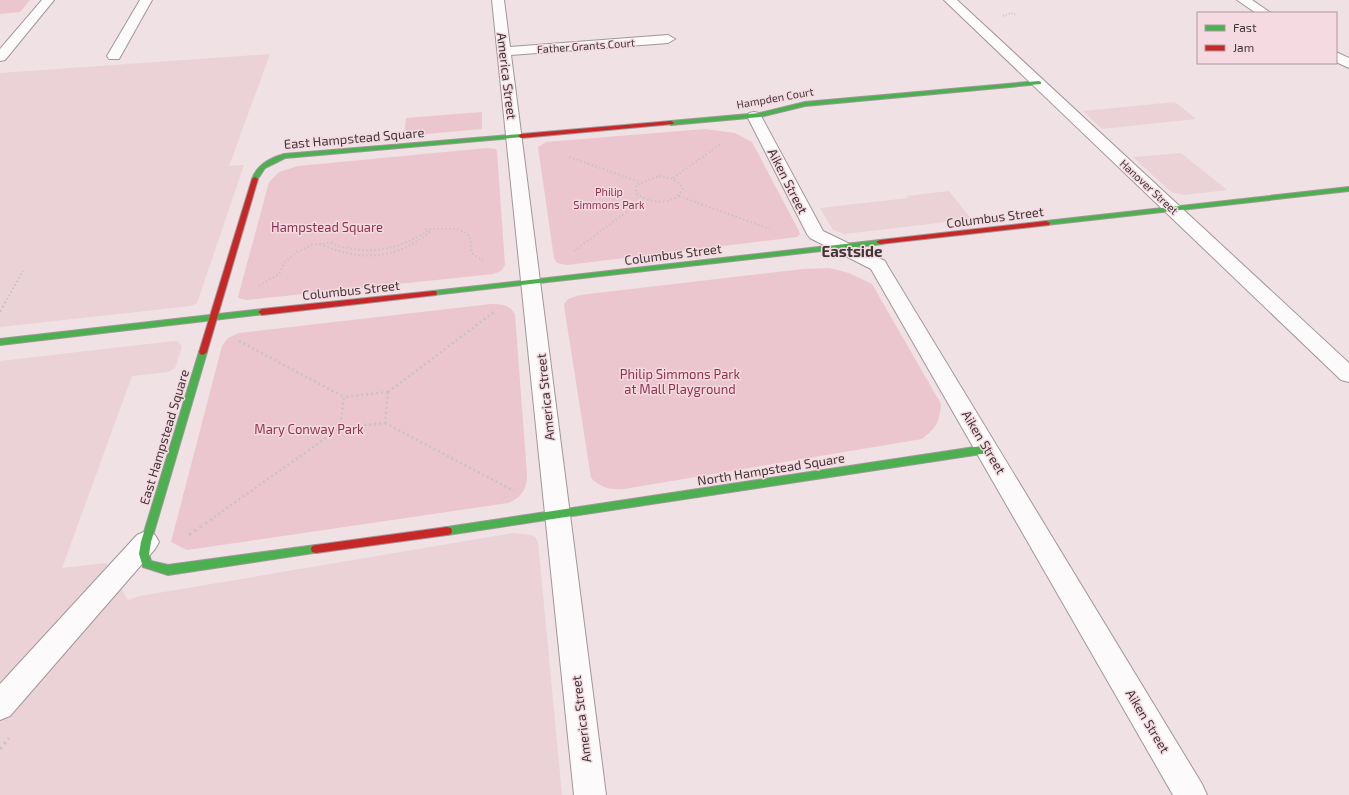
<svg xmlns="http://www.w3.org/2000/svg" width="1349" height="795" font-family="'Exo 2',sans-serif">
<rect width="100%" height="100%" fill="#efe1e4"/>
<path fill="#ead2d7" d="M 270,54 L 229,166 L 244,165 L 197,303 L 191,306 L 0,327 L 0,73 Z
M 1175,102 L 1196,119 L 1102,129 L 1083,111 Z
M 1181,153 L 1227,190 L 1184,195 L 1171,192 L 1133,157 Z
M 949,191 L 971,219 L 845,234 L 833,230 L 820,208 L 908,198 L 907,196 Z
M 174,341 L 177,341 L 182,346 L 175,368 L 168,372 L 132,376 L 62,568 L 106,563 L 128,600 L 140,596 L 513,533 L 531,535 L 535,537 L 538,542 L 562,795 L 0,795 L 0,361 Z"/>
<path fill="#ecc6cf" d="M 0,0 L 30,0 L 20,12 L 0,14 Z
M 482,112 L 482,129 L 404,136 L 406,118 Z
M 705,129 L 735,133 L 752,142 L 799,231 L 800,234 L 797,237 L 567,265 L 557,263 L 554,258 L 538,147 L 546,142 Z
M 487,148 L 496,149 L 497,152 L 505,265 L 501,271 L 493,274 L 247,300 L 241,299 L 238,297 L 269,182 L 279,172 L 298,166 Z
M 829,268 L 849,273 L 872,284 L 941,404 C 939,423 937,427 922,439 L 624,489 C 610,490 601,488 591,478 L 565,312 L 564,304 L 568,299 L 580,295 L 803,269 Z
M 491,304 C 502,304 509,305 515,314 L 527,475 C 527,489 521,498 508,503 L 187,550 L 171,542 L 222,346 L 228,338 L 239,333 Z"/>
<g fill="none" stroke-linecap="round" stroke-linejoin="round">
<defs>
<path id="lane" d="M 140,0 L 152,0 L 119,59 L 109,59 L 107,56 Z
M 146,531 L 155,535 L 159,542 L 155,549 L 10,716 L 0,720 L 0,684 L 137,535 Z"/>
<path id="street" d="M 42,0 L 54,0 L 5,60 L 0,61 L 0,49 Z
M 492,0 L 504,0 L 510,47 L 668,35 L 675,39 L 668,43 L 511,55 L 606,795 L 574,795 Z
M 944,0 L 957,0 L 1349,363 L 1349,382 L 1341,380 Z
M 1237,0 L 1252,0 L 1271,13 L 1256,13 Z
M 1336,52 L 1349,58 L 1349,68 L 1336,62 Z
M 754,112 L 759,113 L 761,116 L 823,231 L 885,261 L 887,265 L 1202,784 L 1207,795 L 1173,795 L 871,269 L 810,238 L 807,234 L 747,116 L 749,113 Z"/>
<path id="fast" d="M 1039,81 L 1041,82 L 1041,84 L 805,106 L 760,117 L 671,125 L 668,123 L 671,121 L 760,113 L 805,102 Z
M 521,134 L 523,135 L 523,137 L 285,158 L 265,168 L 257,180 L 255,181 L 252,179 C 257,165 270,158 284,154 Z
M 1349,187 L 1349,191 L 1046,225 L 1042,223 L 1046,221 Z
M 880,240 L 883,240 L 883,244 L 433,295 L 429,293 L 433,291 Z
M 262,309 L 266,312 L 265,314 L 0,345 L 0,339 Z
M 203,349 L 207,352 L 151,542 L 149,554 L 151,561 L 168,565 L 316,545 L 320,546 L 321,549 L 320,552 L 168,575 L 143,567 L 139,554 L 141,542 L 199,352 Z
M 988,445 L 991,446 L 993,449 L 991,452 L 988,453 L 447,535 L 443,534 L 442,531 L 443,528 L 447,527 Z"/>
<path id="jam" d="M 671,121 L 674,123 L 673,124 L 521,138 L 518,136 L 521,134 Z
M 255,177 L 258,179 L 207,352 L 203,355 L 200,354 L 199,352 L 252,179 Z
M 1046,221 L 1050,223 L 1049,225 L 880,244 L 876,242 L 880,240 Z
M 433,291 L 436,291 L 437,293 L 436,295 L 262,315 L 258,312 L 262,309 Z
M 447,527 L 451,528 L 452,531 L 451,534 L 447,535 L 316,553 L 312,552 L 311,549 L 312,546 L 316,545 Z"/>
</defs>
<use href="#lane" stroke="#a19799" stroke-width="2"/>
<use href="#street" stroke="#a19799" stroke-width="2"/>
<use href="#fast" stroke="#a19799" stroke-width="2"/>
<use href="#jam" stroke="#a19799" stroke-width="2"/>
<path stroke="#c8c3c4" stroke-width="1.5" stroke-dasharray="1 2" stroke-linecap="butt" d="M 1003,16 L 1011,13 L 1016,15"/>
<path stroke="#c8c3c4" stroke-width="2" stroke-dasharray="1.5 2.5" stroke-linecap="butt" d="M 569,157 L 640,182
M 659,176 C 670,178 676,178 683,188 C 675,207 650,204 636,193 L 636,185 Z
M 673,178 L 722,143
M 679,196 L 770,229
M 425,229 L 456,229 L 467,233 L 470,239 L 472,253 L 483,261
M 331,243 C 366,257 398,250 429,230
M 320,244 C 360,262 398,260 432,230
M 574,251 L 644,199
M 259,286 L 279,274 L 285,262 L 297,252 L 312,245 L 335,242
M 5,303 L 23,271"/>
<path stroke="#c8c3c4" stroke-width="2.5" stroke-dasharray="2 3" stroke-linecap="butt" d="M 0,312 L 5,302
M 239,341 L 344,397
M 388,392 L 494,312
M 388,392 L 385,423 L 340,428 L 344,397 Z
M 385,423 L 514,491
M 210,520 L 340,428"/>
<path stroke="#c8c3c4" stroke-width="3" stroke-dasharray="2.5 4" stroke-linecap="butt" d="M 189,535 L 212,519
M 0,749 L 9,738"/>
<use href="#lane" fill="#fdfafb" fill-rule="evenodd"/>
<use href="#street" fill="#fdfafb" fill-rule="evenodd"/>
<use href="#fast" fill="#4caf50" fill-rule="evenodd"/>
<use href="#jam" fill="#c62828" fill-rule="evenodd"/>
</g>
<g text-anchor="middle" stroke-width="3" stroke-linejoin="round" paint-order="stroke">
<g font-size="11" fill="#3f3638" stroke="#f5dbe1">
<text transform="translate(586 46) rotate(-4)" y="4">Father Grants Court</text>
<text transform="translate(775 98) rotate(-10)" y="4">Hampden Court</text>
<text transform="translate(1149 187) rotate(43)" y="4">Hanover Street</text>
</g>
<g font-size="11" fill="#903050" stroke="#f5dbe1">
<text x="609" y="196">Philip<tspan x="609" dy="13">Simmons Park</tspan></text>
</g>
<g font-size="13" fill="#3f3638" stroke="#f5dbe1">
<text transform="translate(507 76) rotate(83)" y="5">America Street</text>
<text transform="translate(354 138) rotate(-5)" y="5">East Hampstead Square</text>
<text transform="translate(788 181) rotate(63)" y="5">Aiken Street</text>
<text transform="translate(995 217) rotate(-7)" y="5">Columbus Street</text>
<text transform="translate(673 254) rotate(-7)" y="5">Columbus Street</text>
<text transform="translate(351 290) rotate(-6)" y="5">Columbus Street</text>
<text transform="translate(545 397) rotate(-96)" y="5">America Street</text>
<text transform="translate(164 437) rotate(-73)" y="5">East Hampstead Square</text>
<text transform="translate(984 442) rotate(59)" y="5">Aiken Street</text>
<text transform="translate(771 469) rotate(-9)" y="5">North Hampstead Square</text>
<text transform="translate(581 719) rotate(-97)" y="5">America Street</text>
<text transform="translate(1148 721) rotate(59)" y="5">Aiken Street</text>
</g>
<g font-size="13" fill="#903050" stroke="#f5dbe1">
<text x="327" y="232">Hampstead Square</text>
<text x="680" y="379">Philip Simmons Park<tspan x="680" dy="15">at Mall Playground</tspan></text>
<text x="309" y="434">Mary Conway Park</text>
</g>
<g font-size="15" font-weight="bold" fill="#3f3638" stroke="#f5dbe1">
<text x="852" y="257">Eastside</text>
</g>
</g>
<rect x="1197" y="12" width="140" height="52" fill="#f5dbe1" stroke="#ac999d"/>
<rect x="1205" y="25" width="20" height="6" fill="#4caf50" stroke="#ac999d"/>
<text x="1233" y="32" font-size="12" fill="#3f3638">Fast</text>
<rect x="1205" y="45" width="20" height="6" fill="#c62828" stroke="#ac999d"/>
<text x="1233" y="52" font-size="12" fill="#3f3638">Jam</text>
</svg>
